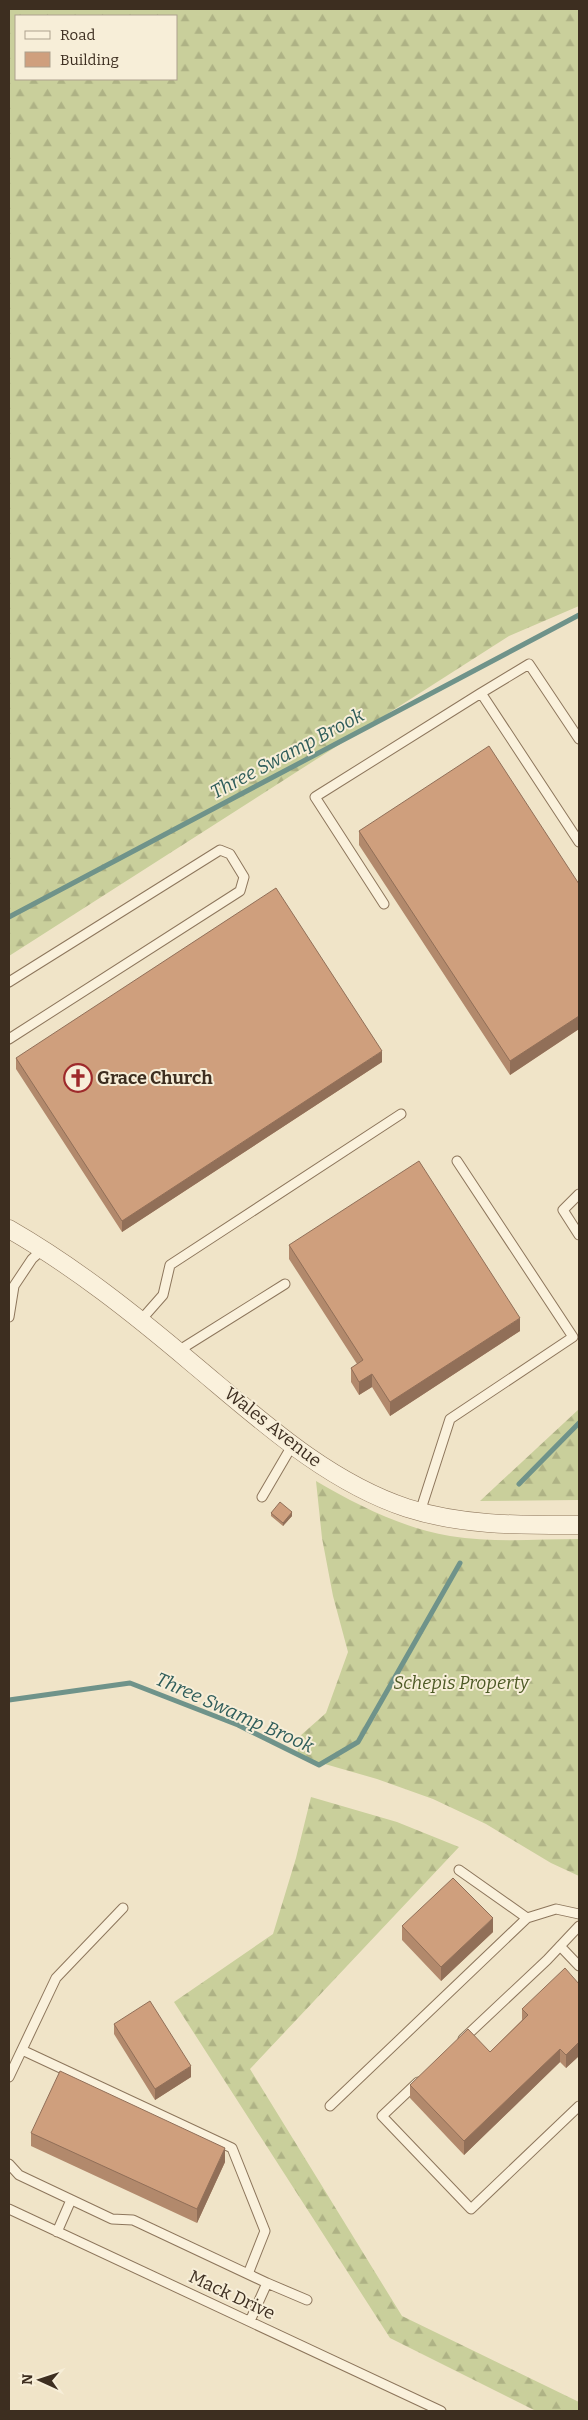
<svg xmlns="http://www.w3.org/2000/svg" width="588" height="2420" font-family="Bitter,serif">
<defs>
<pattern id="forest-firs" width="22" height="20" patternUnits="userSpaceOnUse" patternTransform="scale(1.25)"><rect width="22" height="20" fill="#c9cf9b"/><path d="M5 1l3.5 6h-7zM16 11l3.5 6h-7z" fill="#aeb285"/></pattern>
</defs>
<rect width="100%" height="100%" fill="#f0e4c8"/>
<path fill="url(#forest-firs)" fill-rule="evenodd" d="M 9,9 L 579,9 L 579,606 L 509,636 L 9,956 ZM 16,16 L 176,16 L 176,79 L 16,79 Z
M 579,1409 L 579,1500 L 480,1501 Z
M 316,1481 C 357,1505 402,1528 450,1536 C 492,1543 537,1539 579,1539 L 579,1876 L 551,1863 L 486,1824 L 433,1799 L 377,1779 L 297,1756 L 300,1736 L 326,1713 L 348,1652 L 333,1596 L 322,1538 Z
M 311,1797 L 397,1822 L 459,1847 L 250,2069 L 402,2316 L 579,2402 L 579,2411 L 536,2411 L 390,2338 L 174,2002 L 273,1934 L 296,1858 Z"/>
<g fill="none" stroke-linecap="round" stroke-linejoin="round">
<path stroke="#6f938a" stroke-width="5" d="M 9,917 L 579,615
M 519,1484 L 579,1423
M 9,1700 L 130,1683 L 238,1725 L 319,1765 L 358,1742 L 460,1563"/>
<defs>
<path id="service" d="M 481,693 L 529,664 L 579,739
M 384,904 L 315,797 L 481,693 L 579,842
M 9,982 L 220,850 L 230,854 L 244,877 L 240,891 L 9,1039
M 579,1194 L 563,1210 L 579,1235
M 9,1317 L 14,1286 L 32,1259 L 43,1249
M 141,1320 L 163,1295 L 170,1265 L 401,1114
M 178,1351 L 285,1284
M 262,1497 L 293,1444
M 420,1512 L 450,1419 L 573,1337 L 457,1161
M 459,1870 L 527,1918 L 556,1909 L 579,1914
M 560,1946 L 579,1966
M 463,2039 L 547,1960 L 579,1926
M 22,2050 L 232,2148 L 265,2231 L 248,2274
M 9,2077 L 56,1978 L 123,1908
M 418,2082 L 382,2116 L 471,2209 L 579,2106
M 330,2106 L 527,1918
M 9,2164 L 19,2175 L 112,2219 L 133,2220 L 267,2283 L 250,2321
M 9,2209 L 441,2411
M 57,2232 L 71,2200
M 267,2283 L 307,2300"/>
<path id="minor" d="M 9,1229 C 75,1267 134,1314 192,1363 C 257,1417 325,1481 407,1508 C 463,1526 521,1525 579,1525"/>
</defs>
<use href="#service" stroke="#8d765c" stroke-width="11"/>
<use href="#minor" stroke="#8d765c" stroke-width="19"/>
<use href="#service" stroke="#faf1dc" stroke-width="9"/>
<use href="#minor" stroke="#faf1dc" stroke-width="18"/>
</g>
<path fill="#b2896c" d="M 359,831 L 579,884 L 579,1029 L 510,1075 L 359,845 Z
M 16,1058 L 382,1062 L 122,1232 L 16,1069 Z
M 289,1245 L 520,1331 L 390,1416 L 372,1387 L 359,1395 L 351,1382 L 351,1368 L 357,1364 L 289,1259 Z
M 271,1513 L 292,1516 L 283,1526 L 271,1516 Z
M 402,1926 L 493,1932 L 441,1981 L 402,1940 Z
M 579,1984 L 579,2056 L 566,2068 L 560,2062 L 464,2155 L 410,2098 L 410,2085 L 490,2052 L 522,2020 L 522,2009 Z
M 114,2024 L 191,2077 L 155,2100 L 114,2034 Z
M 31,2133 L 225,2162 L 197,2223 L 31,2146 Z"/>
<path fill="#916f58" d="M 579,1016 L 579,1029 L 510,1075 L 510,1061 Z
M 382,1051 L 382,1062 L 122,1232 L 122,1221 Z
M 520,1318 L 520,1331 L 390,1416 L 390,1402 Z
M 372,1374 L 372,1387 L 359,1395 L 359,1382 Z
M 292,1512 L 292,1516 L 283,1526 L 283,1523 Z
M 493,1918 L 493,1932 L 441,1981 L 441,1967 Z
M 579,2042 L 579,2056 L 566,2068 L 566,2055 Z
M 560,2049 L 560,2062 L 464,2155 L 464,2141 Z
M 191,2066 L 191,2077 L 155,2100 L 155,2089 Z
M 225,2148 L 225,2162 L 197,2223 L 197,2209 Z"/>
<path fill="#cf9f7d" stroke="#916f58" d="M 489,746 L 579,884 L 579,1016 L 510,1061 L 359,831 Z
M 276,888 L 382,1051 L 122,1221 L 16,1058 Z
M 419,1161 L 520,1318 L 390,1402 L 372,1374 L 359,1382 L 351,1368 L 363,1360 L 289,1245 Z
M 280,1502 L 292,1512 L 283,1523 L 271,1513 Z
M 453,1878 L 493,1918 L 441,1967 L 402,1926 Z
M 565,1968 L 579,1984 L 579,2042 L 566,2055 L 560,2049 L 464,2141 L 410,2085 L 468,2029 L 490,2052 L 528,2015 L 522,2009 Z
M 150,2001 L 191,2066 L 155,2089 L 114,2024 Z
M 60,2071 L 225,2148 L 197,2209 L 31,2133 Z"/>
<defs>
<symbol id="church-ring" viewBox="-11 -11 22 22"><circle r="9.5" fill="#f7eed8" stroke="#9e2a2b" stroke-width="1.5"/><path d="M-1.2-6h2.4v3.5h3.3v2.4h-3.3V6h-2.4V-.1h-3.3v-2.4h3.3Z" fill="#9e2a2b"/></symbol>
</defs>
<g fill-rule="evenodd">
<use href="#church-ring" x="62" y="1062" width="32" height="32"/>
</g>
<g text-anchor="middle" stroke-width="4" stroke-linejoin="round" paint-order="stroke">
<g font-size="18" font-weight="bold" fill="#3d2e20" stroke="#f7eed8" text-anchor="start">
<text x="97" y="1084">Grace Church</text>
</g>
<g font-size="18" fill="#3d2e20" stroke="#f7eed8">
<text transform="translate(273 1427) rotate(38)" y="6">Wales Avenue</text>
<text transform="translate(232 2295) rotate(25)" y="6">Mack Drive</text>
</g>
<g font-size="18" font-style="italic" fill="#4d5a26" stroke="#f7eed8">
<text x="461" y="1689">Schepis Property</text>
</g>
<g font-size="19" font-style="italic" fill="#2f5d5a" stroke="#f7eed8">
<text transform="translate(287 753) rotate(-28)" y="7">Three Swamp Brook</text>
<text transform="translate(235 1712) rotate(24)" y="7">Three Swamp Brook</text>
</g>
</g>
<rect width="588" height="2420" fill="none" stroke="#3d2e20" stroke-width="20"/>
<rect x="15" y="15" width="162" height="65" fill="#f7eed8" stroke="#ada18e"/>
<rect x="25" y="31" width="25" height="8" fill="#faf1dc" stroke="#ada18e"/>
<text x="60" y="40" font-size="15" fill="#3d2e20">Road</text>
<rect x="25" y="52" width="25" height="15" fill="#cf9f7d" stroke="#ada18e"/>
<text x="60" y="65" font-size="15" fill="#3d2e20">Building</text>
<g transform="translate(40 2380) rotate(273)" stroke="#f7eed8" stroke-width="4" paint-order="stroke">
<path d="M0-4L9 19L0 12L-9 19Z" fill="#3d2e20"/>
<text y="-8" font-size="14" font-weight="bold" text-anchor="middle" fill="#3d2e20">N</text>
</g>
</svg>
